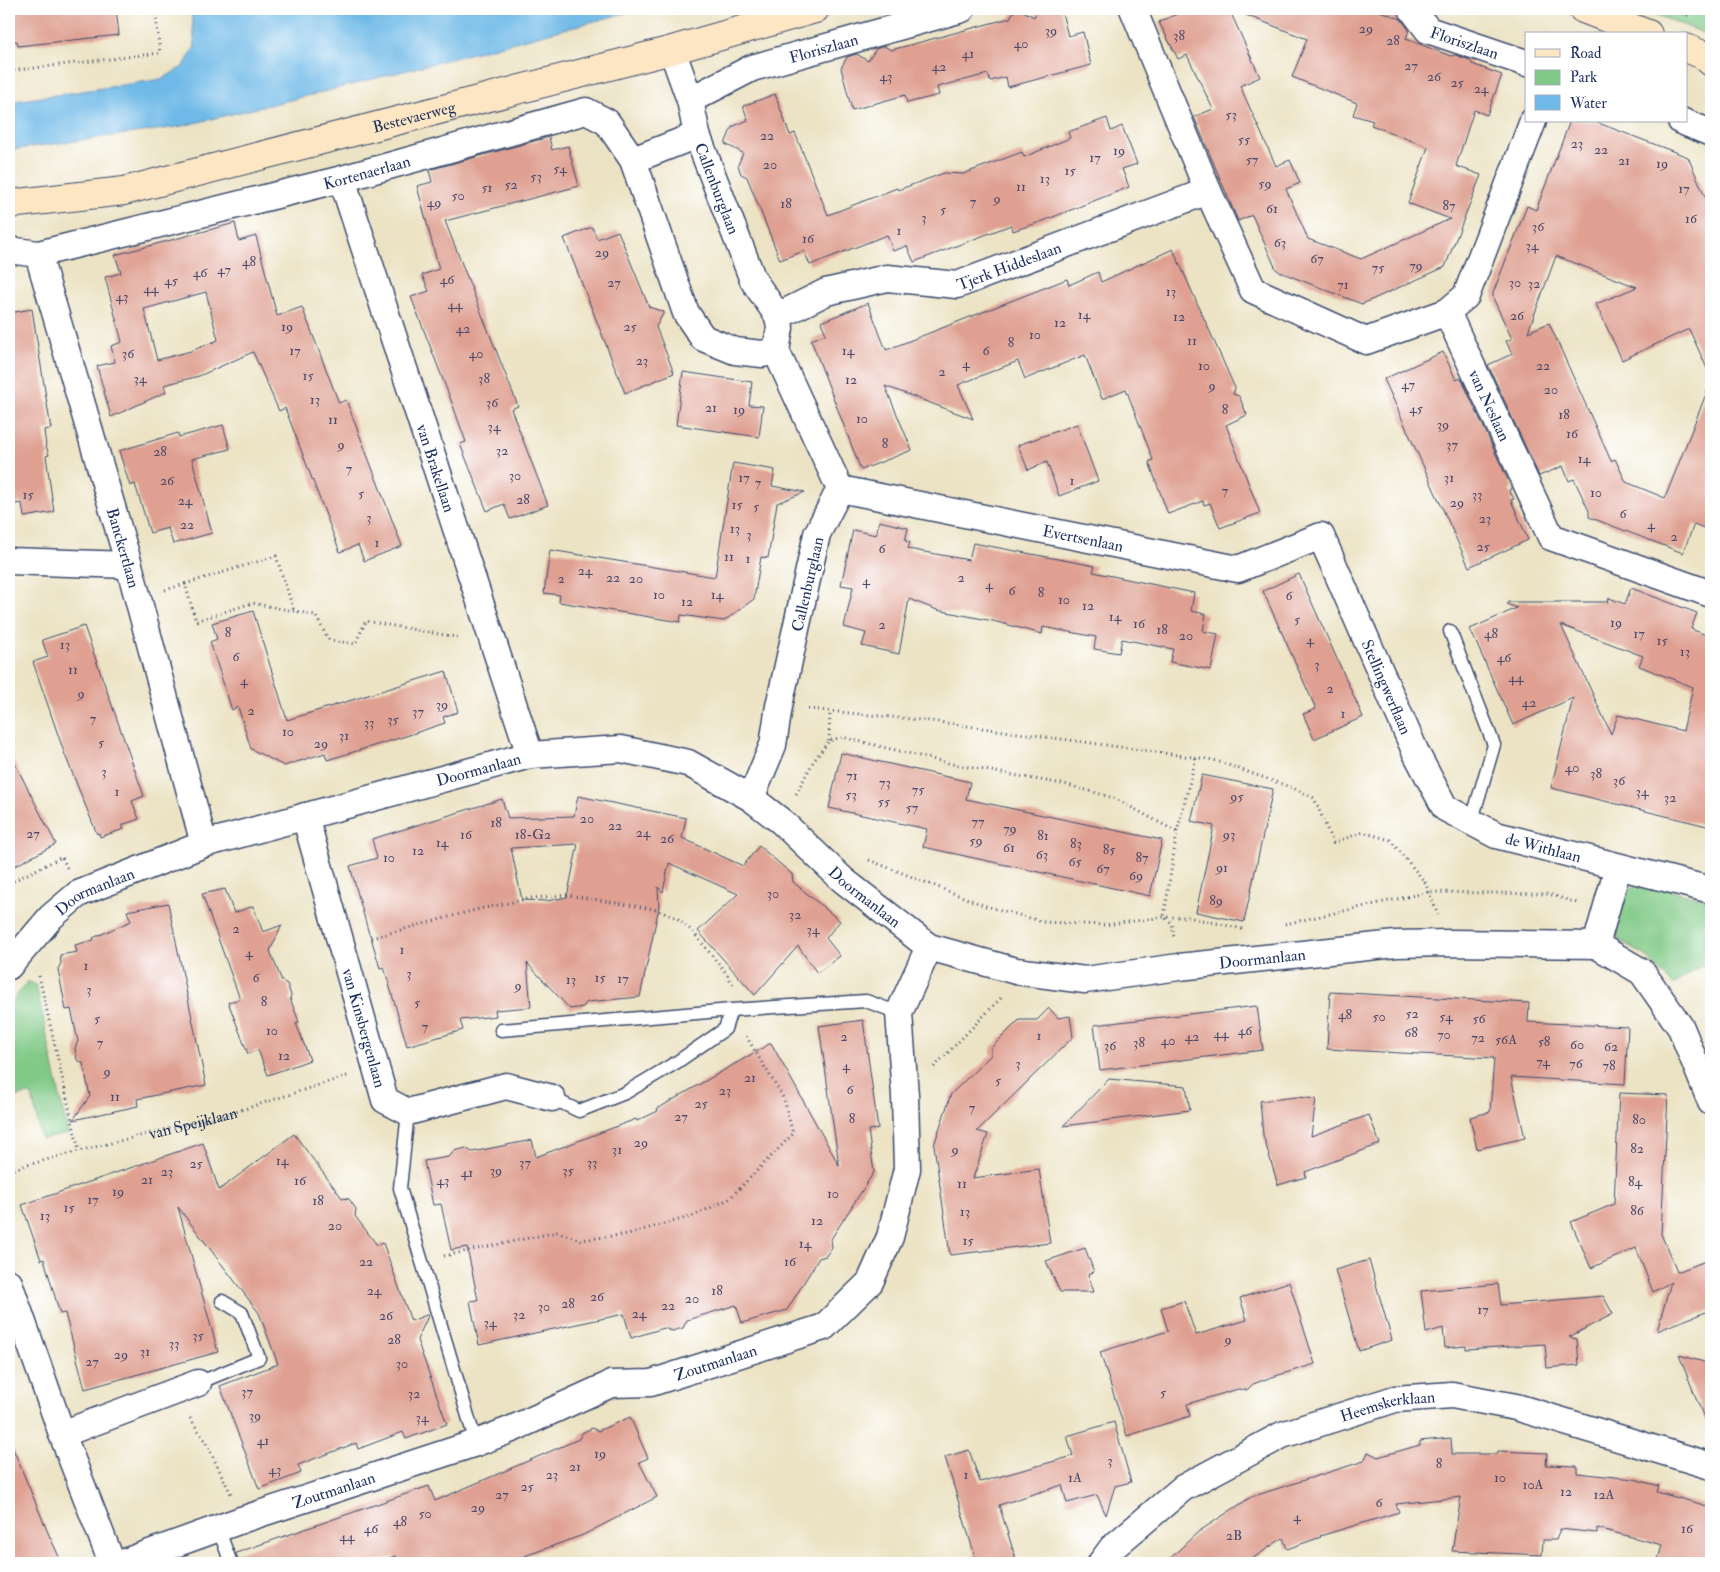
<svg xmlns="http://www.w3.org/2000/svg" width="1720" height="1572" font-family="'IM FELL Double Pica',serif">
<rect width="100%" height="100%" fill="#fff"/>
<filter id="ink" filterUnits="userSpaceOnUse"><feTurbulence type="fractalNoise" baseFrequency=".02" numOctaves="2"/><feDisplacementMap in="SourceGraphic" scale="10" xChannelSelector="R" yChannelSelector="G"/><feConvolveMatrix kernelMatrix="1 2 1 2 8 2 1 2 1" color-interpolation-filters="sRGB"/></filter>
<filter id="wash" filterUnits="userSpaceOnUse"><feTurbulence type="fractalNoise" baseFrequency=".0096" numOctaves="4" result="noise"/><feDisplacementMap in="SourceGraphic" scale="20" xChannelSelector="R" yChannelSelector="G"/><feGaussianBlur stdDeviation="1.12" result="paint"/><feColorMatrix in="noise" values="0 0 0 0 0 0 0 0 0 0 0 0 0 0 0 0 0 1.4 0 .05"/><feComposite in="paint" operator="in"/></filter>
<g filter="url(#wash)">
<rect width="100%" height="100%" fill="#ece3c4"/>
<path fill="#80c986" stroke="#4e7c72" d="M 1641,9 L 1711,9 L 1711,36 Z
M 1645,884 L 1711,900 L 1711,962 L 1704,964 L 1673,985 L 1646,956 L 1618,940 C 1617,917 1620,908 1631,888 Z
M 27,982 L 30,982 L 36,985 L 68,1134 L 41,1139 L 32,1095 L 29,1094 L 9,1098 L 9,1006 Z"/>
<path fill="#6eb9e7" stroke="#4474a2" d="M 191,9 L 641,9 L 323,92 L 178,127 L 9,150 L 9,102 L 162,79 L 184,66 L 195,46 Z"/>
<g id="blocks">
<path fill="#dfa092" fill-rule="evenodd" d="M 9,9 L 116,9 L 119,35 L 18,46 L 17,41 L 9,42 Z
M 1015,9 L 1019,9 L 1034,17 L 1039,9 L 1061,9 L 1068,36 L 1083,32 L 1091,65 L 1008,87 L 1006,77 L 990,81 L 988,74 L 937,87 L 939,95 L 907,103 L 905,95 L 852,110 L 841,68 L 847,57 L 857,54 L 868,61 L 876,49 L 884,46 L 891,50 L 1010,18 Z
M 1188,9 L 1229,9 L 1260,77 L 1240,86 L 1276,166 L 1290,160 L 1300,183 L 1286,189 L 1308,239 L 1361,259 L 1450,219 L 1408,203 L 1428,147 L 1371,125 L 1373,121 L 1353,115 L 1357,103 L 1292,77 L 1307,39 L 1233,10 L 1233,9 L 1374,9 L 1401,19 L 1409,30 L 1406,39 L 1451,56 L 1455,55 L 1470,60 L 1472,64 L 1502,75 L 1487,115 L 1474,110 L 1456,166 L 1481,175 L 1445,267 L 1362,304 L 1280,272 L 1276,269 L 1252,215 L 1238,221 L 1194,117 L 1213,109 L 1187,55 L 1178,59 L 1159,22 Z
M 775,94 L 790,135 L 795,133 L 828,215 L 897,188 L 898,190 L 944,173 L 963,174 L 1022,152 L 1024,157 L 1070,138 L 1068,132 L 1107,118 L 1111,131 L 1122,126 L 1137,164 L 1122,169 L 1129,187 L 1043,221 L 1013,231 L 1011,225 L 914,262 L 907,246 L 893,251 L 887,235 L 810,265 L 804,251 L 780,260 L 747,177 L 741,174 L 738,165 L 743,153 L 725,144 L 732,127 L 748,120 L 743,106 Z
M 1570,121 L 1593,121 L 1688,157 L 1711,210 L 1711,377 L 1689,329 L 1622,360 L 1596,304 L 1637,287 L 1556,256 L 1528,332 L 1549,323 L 1611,461 L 1615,459 L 1626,482 L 1665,498 L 1710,384 L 1711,384 L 1711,531 L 1694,524 L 1683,553 L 1589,517 L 1589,511 L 1574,479 L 1569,481 L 1563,466 L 1539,476 L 1488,365 L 1512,354 L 1506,341 L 1512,339 L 1493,298 L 1493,293 L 1527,206 L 1536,210 Z
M 549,137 L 552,150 L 568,146 L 579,186 L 445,221 L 518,406 L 511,409 L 548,505 L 510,519 L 504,504 L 487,511 L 460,444 L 466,442 L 452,403 L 411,297 L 429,291 L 422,275 L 439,269 L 417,186 L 432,182 L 429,170 Z
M 235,223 L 239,241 L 256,236 L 277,316 L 302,307 L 339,403 L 346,400 L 402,546 L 364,561 L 358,545 L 340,552 L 285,408 L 279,411 L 253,352 L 199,376 L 164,385 L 166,392 L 111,417 L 97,366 L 115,362 L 111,346 L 122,342 L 105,277 L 121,273 L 115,255 ZM 206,292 L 218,340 L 191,351 L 157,360 L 144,309 Z
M 592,227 L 597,239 L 618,231 L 649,307 L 664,312 L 656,327 L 674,373 L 625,393 L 564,238 Z
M 1173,249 L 1235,388 L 1233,394 L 1239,396 L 1247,415 L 1226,425 L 1260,513 L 1220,528 L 1210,503 L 1204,505 L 1203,501 L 1168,514 L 1149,462 L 1153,460 L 1126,389 L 1102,399 L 1085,355 L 1025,379 L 1018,361 L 958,385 L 973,419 L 885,386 L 912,450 L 861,470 L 811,340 L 826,334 L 821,322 L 868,303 L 886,350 L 1067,279 L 1069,285 L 1098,272 L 1101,282 Z
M 32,309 L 51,429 L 44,430 L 46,446 L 49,455 L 46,456 L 54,512 L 24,517 L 22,503 L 9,505 L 9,313 Z
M 1443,352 L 1456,380 L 1461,378 L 1512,489 L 1509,490 L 1514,499 L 1511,500 L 1528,540 L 1469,567 L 1384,379 Z
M 683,372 L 752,382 L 749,405 L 763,406 L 759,437 L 676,425 Z
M 1077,424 L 1098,481 L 1059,496 L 1047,462 L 1028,470 L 1018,445 Z
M 223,425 L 230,449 L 192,459 L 212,533 L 173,544 L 168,528 L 150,533 L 135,484 L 130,486 L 119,451 L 178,433 L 179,437 Z
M 733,463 L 775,470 L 772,486 L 805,492 L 777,503 L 768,558 L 761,557 L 754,599 L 724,621 L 681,615 L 680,622 L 559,602 L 560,595 L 544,593 L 550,550 L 715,577 Z
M 879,521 L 908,528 L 905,541 L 910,542 L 908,549 L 969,560 L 973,543 L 1095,566 L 1093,572 L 1194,593 L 1191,611 L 1206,614 L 1203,631 L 1218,634 L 1211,670 L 1170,662 L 1173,649 L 1122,639 L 1119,653 L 1094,649 L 1096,637 L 1043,627 L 1042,634 L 993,621 L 937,610 L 909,599 L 899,654 L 862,646 L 866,633 L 844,627 L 853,587 L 841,585 L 853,530 L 876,535 Z
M 1299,574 L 1363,717 L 1314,739 L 1303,714 L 1316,709 L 1263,591 Z
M 1631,588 L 1697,613 L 1691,629 L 1711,637 L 1711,827 L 1551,788 L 1573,698 L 1513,725 L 1470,629 L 1517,608 L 1507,604 L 1508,602 L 1608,602 L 1609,598 L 1625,604 ZM 1561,625 L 1643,656 L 1639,666 L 1693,687 L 1683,731 L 1618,715 L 1611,734 Z
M 253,611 L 287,720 L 446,671 L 458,712 L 443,717 L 445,723 L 403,737 L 327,760 L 325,753 L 284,766 L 251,749 L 238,707 L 232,710 L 210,642 L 217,639 L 212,623 Z
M 84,626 L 144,796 L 132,801 L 139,819 L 122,825 L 124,829 L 100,837 L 99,833 L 97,834 L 65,755 L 33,662 L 48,657 L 42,640 Z
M 9,752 L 56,844 L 9,869 Z
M 841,753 L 970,782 L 966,799 L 1162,840 L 1150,896 L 923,847 L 927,829 L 829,808 Z
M 1202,775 L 1273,789 L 1244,922 L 1196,912 L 1214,826 L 1191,821 Z
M 578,796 L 686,818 L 682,838 L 743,866 L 759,846 L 792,874 L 793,882 L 840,921 L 826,938 L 840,956 L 817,973 L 798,946 L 755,995 L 698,931 L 738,894 L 669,863 L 663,892 L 658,887 L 659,907 L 640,997 L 587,1002 L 583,1007 L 570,1009 L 527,963 L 531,1007 L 495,1010 L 496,1016 L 460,1020 L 463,1030 L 407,1046 L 384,967 L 380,968 L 370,934 L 369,934 L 350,866 L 377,858 L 372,839 L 502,799 L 508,818 L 574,816 ZM 578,844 L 567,897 L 547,901 L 522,900 L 511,848 Z
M 225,889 L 234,913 L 253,906 L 263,932 L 282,925 L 270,951 L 282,981 L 287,984 L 291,995 L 290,998 L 299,1022 L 296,1023 L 310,1060 L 268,1075 L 258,1050 L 248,1054 L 228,1002 L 240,999 L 202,894 Z
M 168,903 L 206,1085 L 137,1099 L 138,1106 L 73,1120 L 90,1096 L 83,1063 L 77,1060 L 75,1048 L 78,1041 L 71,1009 L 66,1010 L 58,969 L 61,963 L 60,955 L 77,952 L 75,945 L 94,940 L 93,938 L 131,921 L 127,911 Z
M 1330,992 L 1529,1003 L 1528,1022 L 1628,1027 L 1625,1084 L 1511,1077 L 1525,1138 L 1477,1149 L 1470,1117 L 1490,1112 L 1494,1058 L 1327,1049 Z
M 1257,1006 L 1263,1050 L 1100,1070 L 1094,1025 Z
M 1049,1008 L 1058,1018 L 1070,1016 L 1073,1037 L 977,1131 L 988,1134 L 973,1178 L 1039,1169 L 1050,1243 L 950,1255 L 934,1145 L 951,1094 L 991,1055 L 991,1048 L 1019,1020 L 1037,1020 Z
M 863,1020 L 878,1129 L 868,1130 L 874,1172 L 831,1239 L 832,1247 L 826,1256 L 819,1258 L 787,1310 L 742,1323 L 736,1305 L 687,1320 L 683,1328 L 672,1331 L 664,1328 L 631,1338 L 624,1314 L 479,1345 L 470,1301 L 478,1300 L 467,1247 L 451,1250 L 441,1204 L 433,1205 L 424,1161 L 449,1157 L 454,1151 L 466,1148 L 472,1152 L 532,1140 L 536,1157 L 636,1119 L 637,1121 L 658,1111 L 657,1109 L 771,1043 L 839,1165 L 819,1026 Z
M 1109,1079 L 1186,1086 L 1190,1110 L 1063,1126 Z
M 1619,1093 L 1668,1095 L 1661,1234 L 1677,1272 L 1711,1259 L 1711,1310 L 1657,1331 L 1671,1282 L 1653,1292 L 1636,1248 L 1591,1268 L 1571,1222 L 1614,1204 Z
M 1297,1097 L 1316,1099 L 1311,1136 L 1369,1115 L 1380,1144 L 1305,1172 L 1306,1177 L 1278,1185 L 1263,1135 L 1260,1101 Z
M 294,1134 L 342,1198 L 349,1199 L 356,1209 L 355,1216 L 377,1245 L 383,1243 L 411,1321 L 429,1314 L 417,1340 L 447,1424 L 406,1439 L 403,1432 L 358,1449 L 356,1443 L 298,1465 L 301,1473 L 259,1489 L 220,1386 L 278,1364 L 259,1313 L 178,1207 L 218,1352 L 85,1389 L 65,1313 L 60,1314 L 44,1259 L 41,1260 L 22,1205 L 203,1143 L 219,1190 Z
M 1085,1248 L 1094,1272 L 1088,1274 L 1094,1292 L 1060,1292 L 1046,1261 Z
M 1369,1260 L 1392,1340 L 1359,1351 L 1335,1270 Z
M 1289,1282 L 1315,1364 L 1269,1378 L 1253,1384 L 1247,1390 L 1238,1389 L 1187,1404 L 1190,1416 L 1127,1436 L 1100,1352 L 1168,1331 L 1161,1308 L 1184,1301 L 1196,1335 L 1247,1320 L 1240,1298 Z
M 1498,1284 L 1501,1305 L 1603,1296 L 1613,1314 L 1569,1337 L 1577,1339 L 1579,1365 L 1547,1368 L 1545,1344 L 1466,1349 L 1466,1346 L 1445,1348 L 1443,1328 L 1426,1333 L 1421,1291 Z
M 1679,1355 L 1711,1364 L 1711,1433 L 1710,1433 Z
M 630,1417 L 648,1458 L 639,1462 L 657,1497 L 583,1535 L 525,1556 L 528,1563 L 398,1563 L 395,1556 L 374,1563 L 239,1563 L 236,1553 L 429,1486 L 435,1501 L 579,1439 L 582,1433 L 592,1428 L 598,1431 Z
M 1114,1422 L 1131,1482 L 1115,1486 L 1106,1515 L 1097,1495 L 1067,1503 L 1062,1485 L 999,1505 L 1017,1563 L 977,1563 L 945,1457 L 969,1450 L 980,1482 L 1073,1456 L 1067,1436 Z
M 1451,1438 L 1452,1454 L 1498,1454 L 1498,1451 L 1547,1453 L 1546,1465 L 1577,1466 L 1577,1473 L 1634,1479 L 1659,1486 L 1657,1492 L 1711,1507 L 1711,1563 L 1657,1563 L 1662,1545 L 1597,1528 L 1597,1533 L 1560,1529 L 1556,1540 L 1543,1540 L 1542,1555 L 1452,1551 L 1461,1497 L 1396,1504 L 1399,1512 L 1320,1536 L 1321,1537 L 1287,1549 L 1283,1538 L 1246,1563 L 1165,1563 L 1198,1532 L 1251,1497 L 1364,1461 L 1368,1452 L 1378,1457 L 1420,1445 L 1420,1441 Z
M 9,1439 L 49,1535 L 62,1563 L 9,1563 Z"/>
</g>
</g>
<g filter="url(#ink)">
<use href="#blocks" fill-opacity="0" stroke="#3a4a6d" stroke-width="1"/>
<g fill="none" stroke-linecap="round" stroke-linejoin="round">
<defs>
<path id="lane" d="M 1450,631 L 1494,745 L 1471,823
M 501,1030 L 731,1010 L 866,1001 L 899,1013
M 552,1098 L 579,1111 L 625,1093 L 677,1062 L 725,1029 L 731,1010
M 408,1112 L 400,1188 L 476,1443
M 198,1383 L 259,1358 L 242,1313 L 222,1301
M 218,1528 L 231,1563"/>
<g id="street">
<path d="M 1133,9 L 1208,191 L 1253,290 L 1366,341 L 1447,312"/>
<path id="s2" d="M 1412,9 L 1428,30 L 1526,63"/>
<path id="s3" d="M 672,50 L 690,100 L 697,135 L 753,280 L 778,316 L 780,328 L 776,351 L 840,489 L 817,534 L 779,706 L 773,745 L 751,798"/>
<path id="s4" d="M 690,100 L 752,68 L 962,9"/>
<path id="s5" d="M 1533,121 L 1466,296 L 1447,312 L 1551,537 L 1711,594"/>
<path d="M 1681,121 L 1711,133"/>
<path d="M 633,160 L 686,313 L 703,338 L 735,351 L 762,354 L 776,351"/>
<path id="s6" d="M 342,179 L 530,755"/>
<path id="s7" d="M 9,250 L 38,254 L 342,179 L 586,111 L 607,122 L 633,160 L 697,135"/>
<path id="s8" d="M 38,254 L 129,565 L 204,844"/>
<path id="s9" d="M 778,316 L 826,292 L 887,278 L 957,285 L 1208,191"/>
<path id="s10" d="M 840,489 L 1238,569 L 1321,536 L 1416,753 L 1445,808 L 1496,835 L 1711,890"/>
<path d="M 9,561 L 129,565"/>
<path id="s11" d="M 305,816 L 385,1100 L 408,1112 L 506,1086 L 552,1098"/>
<path d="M 1596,945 L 1618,867"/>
<path id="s12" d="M 9,966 L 51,917 L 78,894 L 204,844 L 530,755 L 621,749 L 688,763 L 751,798 L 782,822 L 843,880 L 929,947 L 1016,971 L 1085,980 L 1179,967 L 1396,944 L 1450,943 L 1596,945 L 1642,972 L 1681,1028 L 1711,1102"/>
<path d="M 9,1283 L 62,1434 L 112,1563"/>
<path d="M 62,1434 L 198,1383"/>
<path id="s13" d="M 122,1563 L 244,1519 L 476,1443 L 512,1429 L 611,1384 L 651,1383 L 824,1327 L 870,1282 L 890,1237 L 907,1169 L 905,1095 L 899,1013 L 929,947"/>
<path id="s14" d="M 1101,1563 L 1112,1548 L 1183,1488 L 1282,1435 L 1395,1399 L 1452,1395 L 1516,1407 L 1711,1466"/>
</g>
<g id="secondary">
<path d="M 1583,9 L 1648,34"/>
<path d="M 1686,48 L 1703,55 L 1711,62"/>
<path id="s15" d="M 9,204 L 124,191 L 672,50 L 815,9"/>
</g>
</defs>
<use href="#lane" stroke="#3a4a6d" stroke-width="15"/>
<use href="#street" stroke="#3a4a6d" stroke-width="29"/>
<use href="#secondary" stroke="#3a4a6d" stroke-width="30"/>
<g stroke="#3a4a6d" stroke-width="3" stroke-dasharray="1 4" stroke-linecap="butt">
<path d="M 1668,9 L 1690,16"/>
<path d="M 9,71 L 160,53 L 155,9"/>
<path d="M 185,584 L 276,556 L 294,611"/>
<path d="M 165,590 L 185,584 L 196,621 L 252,603 L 315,615 L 329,640 L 355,644 L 366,621 L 461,638"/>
<path d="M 808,709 L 931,721 L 1214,760 L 1293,788 L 1314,798 L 1333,843 L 1363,832 L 1390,840 L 1425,882 L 1438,915"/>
<path d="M 829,741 L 830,711"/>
<path d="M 796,794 L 813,762 L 829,741 L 842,737 L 952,764 L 1068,785 L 1114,798 L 1177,832 L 1164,917 L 1172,923 L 1174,939"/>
<path d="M 1177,832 L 1196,758"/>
<path d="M 869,860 L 986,906 L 1044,922 L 1105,925 L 1164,917 L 1188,917 L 1243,929"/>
<path d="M 9,883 L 62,857 L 67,868"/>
<path d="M 1285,924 L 1429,892 L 1549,894 L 1577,903"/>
<path d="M 371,938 L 475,910 L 532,898 L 567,895 L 654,909 L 677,918 L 692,931 L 727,974 L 734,987"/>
<path d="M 39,976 L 79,1151"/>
<path d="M 934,1067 L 1001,998"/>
<path id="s1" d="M 9,1170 L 79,1151 L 232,1113 L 347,1076"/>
<path d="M 444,1256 L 557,1232 L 581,1240 L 628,1234 L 693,1216 L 729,1199 L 793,1134 L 784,1099 L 746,1036"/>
<path d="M 190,1418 L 205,1441 L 231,1494"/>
</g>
<use href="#lane" stroke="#fff" stroke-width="12"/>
<use href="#street" stroke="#fff" stroke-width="26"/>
<use href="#secondary" stroke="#fce6c4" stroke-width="28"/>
</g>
</g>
<g text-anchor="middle" stroke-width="4.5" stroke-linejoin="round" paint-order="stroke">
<g font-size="14" fill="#4c4b6b">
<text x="1366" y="33">29</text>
<text x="1051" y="35">39</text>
<text x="1179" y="40">38</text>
<text x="1393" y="45">28</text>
<text x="1021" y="48">40</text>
<text x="968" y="58">41</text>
<text x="1411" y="70">27</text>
<text x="939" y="71">42</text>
<text x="886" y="81">43</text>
<text x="1434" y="81">26</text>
<text x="1457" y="87">25</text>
<text x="1481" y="93">24</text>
<text x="1231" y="119">53</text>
<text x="767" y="140">22</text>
<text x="1244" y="144">55</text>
<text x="1577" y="148">23</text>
<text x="1601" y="154">22</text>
<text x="1119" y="155">19</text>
<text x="1095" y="162">17</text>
<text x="1252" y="164">57</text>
<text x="1624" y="165">21</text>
<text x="1662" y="168">19</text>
<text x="770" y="169">20</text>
<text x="560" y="173">54</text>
<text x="1070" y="175">15</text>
<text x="536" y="181">53</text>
<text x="1045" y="183">13</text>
<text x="1265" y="188">59</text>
<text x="511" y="189">52</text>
<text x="1021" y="191">11</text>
<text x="487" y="192">51</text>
<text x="1684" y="193">17</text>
<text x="458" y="200">50</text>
<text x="997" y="203">9</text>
<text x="973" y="206">7</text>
<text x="434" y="207">49</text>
<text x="786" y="208">18</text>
<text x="1449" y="210">87</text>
<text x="1272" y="213">61</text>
<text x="943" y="214">5</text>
<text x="924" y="222">3</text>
<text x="1691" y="223">16</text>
<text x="1538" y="231">36</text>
<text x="899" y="235">1</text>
<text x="808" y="243">16</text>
<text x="1280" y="247">63</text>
<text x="1532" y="250">34</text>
<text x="602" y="257">29</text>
<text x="1317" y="263">67</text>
<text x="249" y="266">48</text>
<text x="1416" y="270">79</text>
<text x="1378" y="272">75</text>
<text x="224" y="274">47</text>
<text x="200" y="277">46</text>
<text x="447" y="284">46</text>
<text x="171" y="285">45</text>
<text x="614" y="287">27</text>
<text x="1515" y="287">30</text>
<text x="1534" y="288">32</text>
<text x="1343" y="289">71</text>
<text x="151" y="293">44</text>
<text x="1171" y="296">13</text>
<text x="122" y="301">43</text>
<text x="455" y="309">44</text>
<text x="1084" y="319">14</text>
<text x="1517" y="320">26</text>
<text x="1179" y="321">12</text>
<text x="1060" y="327">12</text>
<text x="287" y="331">19</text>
<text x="630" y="331">25</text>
<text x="463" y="333">42</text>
<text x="1035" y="339">10</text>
<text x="1192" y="345">11</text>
<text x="1011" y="347">8</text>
<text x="295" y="355">17</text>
<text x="848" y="355">14</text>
<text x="986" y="355">6</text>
<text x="128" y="358">36</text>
<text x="476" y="358">40</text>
<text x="642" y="365">23</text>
<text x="966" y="368">4</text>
<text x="1204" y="370">10</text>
<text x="1543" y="370">22</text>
<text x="942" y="376">2</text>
<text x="308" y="380">15</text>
<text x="140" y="383">34</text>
<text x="484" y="383">38</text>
<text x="851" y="384">12</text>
<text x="1408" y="389">47</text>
<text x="1212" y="390">9</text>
<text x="1551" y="394">20</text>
<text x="315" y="404">13</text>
<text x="492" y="407">36</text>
<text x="711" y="412">21</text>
<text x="1416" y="413">45</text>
<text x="739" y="414">19</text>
<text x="1225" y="414">8</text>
<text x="1564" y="419">18</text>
<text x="862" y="423">10</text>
<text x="333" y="424">11</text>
<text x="1443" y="429">39</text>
<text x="494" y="431">34</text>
<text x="1572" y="438">16</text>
<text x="885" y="448">8</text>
<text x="341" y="449">9</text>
<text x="1452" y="449">37</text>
<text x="502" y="455">32</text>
<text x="160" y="456">28</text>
<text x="1584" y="463">14</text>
<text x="349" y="473">7</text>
<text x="515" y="480">30</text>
<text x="744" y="482">17</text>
<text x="1449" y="482">31</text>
<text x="167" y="485">26</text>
<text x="1072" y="485">1</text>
<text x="758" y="487">7</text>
<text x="1225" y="495">7</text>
<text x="1596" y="497">10</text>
<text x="361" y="498">5</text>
<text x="28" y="499">15</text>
<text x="1477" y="499">33</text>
<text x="523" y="504">28</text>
<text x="185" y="505">24</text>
<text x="1457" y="507">29</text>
<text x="737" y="509">15</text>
<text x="756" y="511">5</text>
<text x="1623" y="518">6</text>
<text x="369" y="522">3</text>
<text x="1485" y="523">23</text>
<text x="187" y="529">22</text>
<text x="1651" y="529">4</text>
<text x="735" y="533">13</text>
<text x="749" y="539">3</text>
<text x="1674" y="541">2</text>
<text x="377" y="547">1</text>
<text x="1483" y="551">25</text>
<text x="882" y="553">6</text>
<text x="729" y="561">11</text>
<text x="748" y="563">1</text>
<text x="585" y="575">24</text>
<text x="613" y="582">22</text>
<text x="961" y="582">2</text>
<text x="561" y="583">2</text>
<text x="636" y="583">20</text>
<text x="866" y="585">4</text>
<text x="989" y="589">4</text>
<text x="1012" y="595">6</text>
<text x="1041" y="597">8</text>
<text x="659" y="599">10</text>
<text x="717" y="599">14</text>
<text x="1289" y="600">6</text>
<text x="1064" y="604">10</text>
<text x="687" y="606">12</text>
<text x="1088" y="610">12</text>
<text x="1115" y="621">14</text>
<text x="1297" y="624">5</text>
<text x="1616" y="627">19</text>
<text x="1139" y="628">16</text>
<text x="882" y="629">2</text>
<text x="1162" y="634">18</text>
<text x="228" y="637">8</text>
<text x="1491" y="638">48</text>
<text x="1639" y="638">17</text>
<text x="1186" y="640">20</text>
<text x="1310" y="644">4</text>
<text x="1662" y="645">15</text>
<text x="65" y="649">13</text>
<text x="1685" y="656">13</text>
<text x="236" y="661">6</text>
<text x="1504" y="662">46</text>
<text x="1317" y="669">3</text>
<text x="73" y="674">11</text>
<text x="1516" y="682">44</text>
<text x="244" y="685">4</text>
<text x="1330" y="693">2</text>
<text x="81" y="698">9</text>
<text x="1529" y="707">42</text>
<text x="442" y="709">39</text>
<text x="251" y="715">2</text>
<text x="418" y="716">37</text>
<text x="1343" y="718">1</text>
<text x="93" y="723">7</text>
<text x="393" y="724">35</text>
<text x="369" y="727">33</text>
<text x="288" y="736">10</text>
<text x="344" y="740">31</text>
<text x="101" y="747">5</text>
<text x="321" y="748">29</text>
<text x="1572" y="772">40</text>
<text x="104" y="776">3</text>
<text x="1596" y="778">38</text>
<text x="852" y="780">71</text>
<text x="1619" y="785">36</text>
<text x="885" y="787">73</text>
<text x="918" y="794">75</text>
<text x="117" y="796">1</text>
<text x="1642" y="796">34</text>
<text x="851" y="799">53</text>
<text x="1237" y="801">95</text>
<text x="1670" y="802">32</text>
<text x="884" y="806">55</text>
<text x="912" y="812">57</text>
<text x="587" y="823">20</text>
<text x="978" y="826">77</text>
<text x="496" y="827">18</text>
<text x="615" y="830">22</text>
<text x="1010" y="833">79</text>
<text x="643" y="837">24</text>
<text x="33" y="838">27</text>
<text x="466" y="839">16</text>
<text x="533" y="839">18-G2</text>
<text x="1229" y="839">93</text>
<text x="1043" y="840">81</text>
<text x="667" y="843">26</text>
<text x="976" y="845">59</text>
<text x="442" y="847">14</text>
<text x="1076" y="848">83</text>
<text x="1009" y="852">61</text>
<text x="1109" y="854">85</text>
<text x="418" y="855">12</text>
<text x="1042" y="859">63</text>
<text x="389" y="862">10</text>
<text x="1142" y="862">87</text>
<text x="1075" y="866">65</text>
<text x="1222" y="872">91</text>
<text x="1103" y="873">67</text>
<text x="1136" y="880">69</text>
<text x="773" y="898">30</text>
<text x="1216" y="905">89</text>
<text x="795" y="919">32</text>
<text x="236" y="933">2</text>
<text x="813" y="934">34</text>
<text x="402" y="954">1</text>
<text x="249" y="957">4</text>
<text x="86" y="970">1</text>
<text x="409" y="978">3</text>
<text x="256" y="982">6</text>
<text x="600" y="982">15</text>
<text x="623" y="983">17</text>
<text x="571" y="984">13</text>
<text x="518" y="990">9</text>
<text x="89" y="994">3</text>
<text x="264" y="1006">8</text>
<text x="417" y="1007">5</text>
<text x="1412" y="1018">52</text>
<text x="1345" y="1019">48</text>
<text x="1379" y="1021">50</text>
<text x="1446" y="1021">54</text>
<text x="97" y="1023">5</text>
<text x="1479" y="1023">56</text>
<text x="425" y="1031">7</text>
<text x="272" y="1035">10</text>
<text x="1245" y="1035">46</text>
<text x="1411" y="1037">68</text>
<text x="1221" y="1038">44</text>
<text x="1444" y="1039">70</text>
<text x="1039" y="1040">1</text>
<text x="844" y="1041">2</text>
<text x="1192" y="1041">42</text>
<text x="1478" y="1042">72</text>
<text x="1506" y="1044">56A</text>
<text x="1168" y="1045">40</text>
<text x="1544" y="1046">58</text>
<text x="100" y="1047">7</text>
<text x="1139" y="1047">38</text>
<text x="1577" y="1049">60</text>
<text x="1110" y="1050">36</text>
<text x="1611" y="1051">62</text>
<text x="284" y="1060">12</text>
<text x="1543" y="1066">74</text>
<text x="1018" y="1068">3</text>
<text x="1576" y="1068">76</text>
<text x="846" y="1070">4</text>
<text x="1609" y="1070">78</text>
<text x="107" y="1076">9</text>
<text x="750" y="1082">21</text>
<text x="998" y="1085">5</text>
<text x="850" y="1094">6</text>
<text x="725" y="1095">23</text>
<text x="115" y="1101">11</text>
<text x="701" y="1108">25</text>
<text x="972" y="1112">7</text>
<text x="681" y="1121">27</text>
<text x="852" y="1123">8</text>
<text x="1639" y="1124">80</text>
<text x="641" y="1147">29</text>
<text x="1637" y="1153">82</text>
<text x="617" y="1154">31</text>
<text x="955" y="1154">9</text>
<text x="282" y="1165">14</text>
<text x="525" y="1167">37</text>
<text x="592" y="1167">33</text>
<text x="196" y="1168">25</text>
<text x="496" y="1175">39</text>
<text x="568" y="1175">35</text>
<text x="167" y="1176">23</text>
<text x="467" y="1177">41</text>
<text x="147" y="1184">21</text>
<text x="300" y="1185">16</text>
<text x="443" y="1185">43</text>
<text x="1635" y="1186">84</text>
<text x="962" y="1188">11</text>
<text x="118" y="1196">19</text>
<text x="833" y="1198">10</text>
<text x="93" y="1204">17</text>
<text x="318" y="1205">18</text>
<text x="69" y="1212">15</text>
<text x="1637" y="1215">86</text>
<text x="965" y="1216">13</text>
<text x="45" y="1220">13</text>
<text x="817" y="1225">12</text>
<text x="335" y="1230">20</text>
<text x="968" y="1245">15</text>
<text x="805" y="1248">14</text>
<text x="366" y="1266">22</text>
<text x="790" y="1266">16</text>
<text x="374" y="1295">24</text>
<text x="717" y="1295">18</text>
<text x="597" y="1301">26</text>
<text x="692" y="1303">20</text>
<text x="568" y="1308">28</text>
<text x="668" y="1310">22</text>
<text x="544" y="1311">30</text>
<text x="1483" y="1314">17</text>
<text x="639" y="1318">24</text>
<text x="519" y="1319">32</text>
<text x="386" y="1320">26</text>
<text x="490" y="1327">34</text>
<text x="198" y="1340">35</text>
<text x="394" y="1344">28</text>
<text x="1228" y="1344">9</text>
<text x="174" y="1348">33</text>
<text x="145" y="1356">31</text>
<text x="121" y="1359">29</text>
<text x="92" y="1366">27</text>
<text x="402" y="1368">30</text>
<text x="247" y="1396">37</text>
<text x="1163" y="1397">5</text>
<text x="414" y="1398">32</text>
<text x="255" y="1420">39</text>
<text x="422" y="1422">34</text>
<text x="263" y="1445">41</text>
<text x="600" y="1458">19</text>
<text x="1110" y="1465">3</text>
<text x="1439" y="1468">8</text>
<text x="575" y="1471">21</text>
<text x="275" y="1474">43</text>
<text x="552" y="1479">23</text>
<text x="966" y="1479">1</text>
<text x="1075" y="1482">1A</text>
<text x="1500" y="1482">10</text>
<text x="1533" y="1489">10A</text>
<text x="527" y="1491">25</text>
<text x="1566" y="1496">12</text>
<text x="502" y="1499">27</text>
<text x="1604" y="1499">12A</text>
<text x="1379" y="1507">6</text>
<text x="478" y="1512">29</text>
<text x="425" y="1518">50</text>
<text x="1297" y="1521">4</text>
<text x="400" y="1526">48</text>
<text x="371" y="1533">46</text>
<text x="1687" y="1533">16</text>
<text x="1234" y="1540">2B</text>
<text x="347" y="1541">44</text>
</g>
<g font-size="16" fill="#1b2f5e" stroke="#fff">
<text dy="6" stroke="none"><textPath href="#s2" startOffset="65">Floriszlaan</textPath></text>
<text dy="6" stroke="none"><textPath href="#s4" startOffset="144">Floriszlaan</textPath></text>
<text dy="6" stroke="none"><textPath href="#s15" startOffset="415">Bestevaerweg</textPath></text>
<text dy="6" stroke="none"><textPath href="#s7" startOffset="368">Kortenaerlaan</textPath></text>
<text dy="6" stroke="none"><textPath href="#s3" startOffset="146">Callenburglaan</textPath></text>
<text dy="6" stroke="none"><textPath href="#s9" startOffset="242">Tjerk Hiddeslaan</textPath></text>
<text dy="6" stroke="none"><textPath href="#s5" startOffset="315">van Neslaan</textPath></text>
<text dy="6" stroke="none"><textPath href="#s6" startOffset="304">van Brakellaan</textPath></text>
<text dy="6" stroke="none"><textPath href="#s10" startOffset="248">Evertsenlaan</textPath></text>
<text dy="6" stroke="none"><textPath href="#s8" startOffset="306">Banckertlaan</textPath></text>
<text transform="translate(807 584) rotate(-77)" y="6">Callenburglaan</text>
<text dy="6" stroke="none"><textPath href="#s10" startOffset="660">Stellingwerflaan</textPath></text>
<text dy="6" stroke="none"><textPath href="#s12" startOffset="520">Doormanlaan</textPath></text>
<text dy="6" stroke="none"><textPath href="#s10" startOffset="901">de Withlaan</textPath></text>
<text dy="6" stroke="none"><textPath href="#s12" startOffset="116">Doormanlaan</textPath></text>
<text dy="6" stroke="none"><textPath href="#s12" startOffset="956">Doormanlaan</textPath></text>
<text dy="6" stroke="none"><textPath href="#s12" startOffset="1376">Doormanlaan</textPath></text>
<text dy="6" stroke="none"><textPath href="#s11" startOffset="220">van Kinsbergenlaan</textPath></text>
<text dy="6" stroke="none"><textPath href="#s1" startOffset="190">van Speijklaan</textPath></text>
<text dy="6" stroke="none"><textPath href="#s13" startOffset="629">Zoutmanlaan</textPath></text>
<text dy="6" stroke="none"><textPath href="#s14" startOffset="334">Heemskerklaan</textPath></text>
<text dy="6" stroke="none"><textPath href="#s13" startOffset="224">Zoutmanlaan</textPath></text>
</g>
</g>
<rect width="1720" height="1572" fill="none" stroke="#fff" stroke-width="30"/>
<rect x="1525" y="32" width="162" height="90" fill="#ffffff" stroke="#a4acbf"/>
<rect x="1535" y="49" width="25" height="8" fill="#fce6c4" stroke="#a4acbf"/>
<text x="1570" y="58" font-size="15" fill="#1b2f5e">Road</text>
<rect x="1535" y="70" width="25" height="15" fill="#80c986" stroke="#a4acbf"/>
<text x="1570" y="82" font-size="15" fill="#1b2f5e">Park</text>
<rect x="1535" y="95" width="25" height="15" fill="#6eb9e7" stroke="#a4acbf"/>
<text x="1570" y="108" font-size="15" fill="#1b2f5e">Water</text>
</svg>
